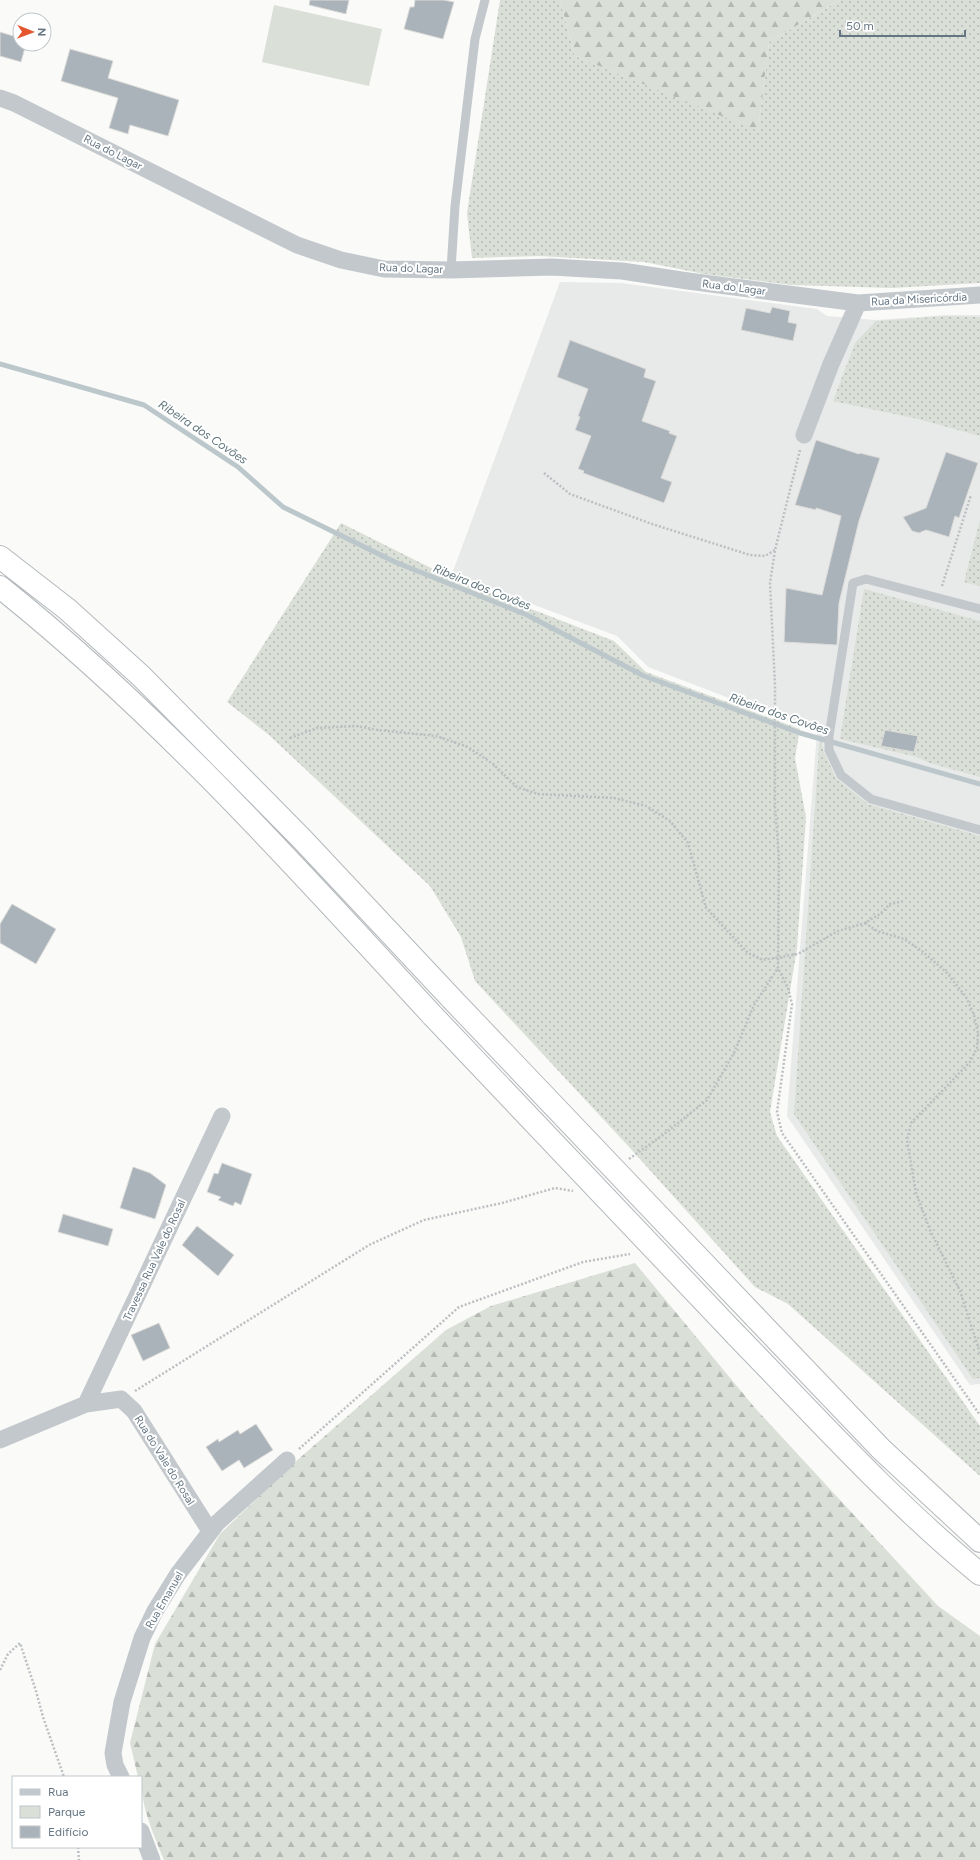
<svg xmlns="http://www.w3.org/2000/svg" width="980" height="1860" font-family="Figtree,sans-serif">
<defs>
<pattern id="grass-dots" width="8" height="8" patternUnits="userSpaceOnUse"><rect width="8" height="8" fill="#dadfd7"/><path d="M2 2h.1M6 6h.1" fill="none" stroke="#b4b9b4" stroke-width="1.8" stroke-linecap="round"/></pattern>
<pattern id="forest-firs" width="22" height="20" patternUnits="userSpaceOnUse"><rect width="22" height="20" fill="#dadfd7"/><path d="M5 1l3.5 6h-7zM16 11l3.5 6h-7z" fill="#b4b9b4"/></pattern>
</defs>
<rect width="100%" height="100%" fill="#fafaf8"/>
<path fill="#e8e9e9" d="M 560,282 L 621,283 L 817,309 L 827,316 L 876,320 L 946,315 L 980,315 L 980,1384 L 970,1385 L 787,1116 L 817,732 L 648,667 L 617,636 L 452,574 Z"/>
<path fill="url(#grass-dots)" d="M 500,0 L 560,0 L 575,56 L 758,130 L 769,42 L 840,0 L 980,0 L 980,283 L 892,288 L 792,285 L 704,274 L 644,262 L 539,256 L 472,258 L 467,213 Z
M 946,316 L 980,317 L 980,436 L 918,419 L 833,401 L 855,343 L 876,321 Z
M 980,520 L 980,586 L 964,582 Z
M 341,523 L 451,578 L 614,641 L 646,672 L 800,729 L 795,758 L 806,817 L 797,948 L 770,1112 L 777,1136 L 980,1426 L 980,1476 L 788,1304 L 755,1287 L 630,1148 L 475,981 L 461,937 L 430,886 L 269,735 L 227,702 Z
M 864,589 L 980,621 L 980,777 L 930,763 L 917,757 L 840,739 Z
M 820,733 L 823,750 L 836,778 L 868,804 L 980,836 L 980,1378 L 973,1379 L 794,1114 Z"/>
<path fill="url(#forest-firs)" d="M 560,0 L 840,0 L 769,42 L 758,131 L 575,56 Z
M 635,1263 L 755,1408 L 938,1606 L 980,1636 L 980,1860 L 164,1860 C 153,1833 141,1807 141,1777 L 138,1777 L 130,1743 L 155,1644 L 220,1534 L 294,1463 L 446,1330 L 491,1306 Z"/>
<path fill="#dadfd7" d="M 274,5 L 382,29 L 369,86 L 262,62 Z"/>
<g fill="none" stroke-linecap="round" stroke-linejoin="round">
<path stroke="#bbc7cb" stroke-width="5" d="M 0,364 L 144,405 L 238,467 L 283,507 L 395,562 L 527,615 L 644,676 L 800,733 L 980,784"/>
</g>
<path fill="#aab3b9" stroke="#dcdcda" d="M 310,0 L 349,0 L 346,14 L 309,5 Z
M 415,0 L 444,0 L 454,2 L 443,39 L 404,29 L 410,7 L 414,7 Z
M 0,32 L 20,38 L 20,44 L 26,44 L 21,62 L 0,56 Z
M 70,49 L 113,61 L 108,78 L 179,100 L 168,136 L 130,125 L 128,134 L 109,128 L 118,98 L 61,81 Z
M 772,307 L 790,311 L 788,322 L 797,324 L 793,341 L 741,330 L 746,308 L 770,313 Z
M 570,340 L 646,369 L 644,377 L 656,381 L 642,421 L 670,431 L 669,433 L 677,436 L 661,478 L 672,482 L 664,503 L 583,473 L 584,471 L 578,469 L 591,436 L 575,430 L 580,417 L 578,416 L 588,389 L 557,377 Z
M 816,440 L 859,454 L 860,453 L 880,458 L 859,521 L 839,603 L 837,645 L 784,642 L 786,588 L 822,595 L 841,516 L 816,508 L 816,510 L 795,505 Z
M 946,452 L 978,463 L 959,518 L 955,516 L 949,537 L 926,530 L 919,533 L 912,531 L 903,517 L 926,508 Z
M 885,730 L 918,736 L 914,752 L 881,746 Z
M 12,904 L 56,929 L 36,964 L 0,943 L 0,924 Z
M 222,1163 L 252,1174 L 241,1205 L 235,1202 L 233,1206 L 218,1200 L 221,1197 L 207,1192 L 214,1173 L 218,1174 Z
M 133,1167 L 150,1173 L 166,1185 L 155,1219 L 120,1208 Z
M 63,1214 L 113,1229 L 108,1246 L 58,1232 Z
M 197,1226 L 234,1255 L 218,1276 L 182,1245 Z
M 159,1323 L 170,1348 L 143,1361 L 131,1335 Z
M 256,1424 L 273,1450 L 244,1468 L 239,1460 L 222,1471 L 206,1447 L 218,1439 L 219,1442 L 238,1430 L 240,1434 Z"/>
<g fill="none" stroke-linecap="round" stroke-linejoin="round">
<defs>
<path id="trunk" d="M 0,557 L 67,609 L 141,676 L 302,839 L 452,999
M 0,587 C 159,714 296,867 433,1016
M 755,1317 L 881,1449 L 980,1541
M 736,1335 C 815,1416 892,1502 980,1574"/>
</defs>
<use href="#trunk" stroke="#b4b9bd" stroke-width="24"/>
<path stroke="#bbbfc2" stroke-width="2.5" stroke-dasharray="2 2" stroke-linecap="butt" d="M 800,450 L 775,550 L 770,583 L 775,686 L 775,807 L 779,858 L 778,968 L 788,988 L 792,1004 L 777,1112 L 782,1133 L 980,1415
M 544,473 L 570,494 L 652,524 L 750,555 L 765,556 L 775,550
M 942,586 L 971,495
M 290,738 L 317,728 L 356,726 L 378,730 L 436,736 L 468,747 L 493,764 L 517,787 L 538,794 L 614,798 L 646,806 L 670,821 L 688,843 L 706,908 L 748,953 L 763,960 L 798,954 L 838,931 L 865,923 L 880,914 L 890,904 L 904,901
M 865,923 L 877,931 L 904,939 L 922,951 L 947,973 L 966,997 L 974,1015 L 978,1033 L 977,1048 L 970,1062 L 911,1123 L 907,1140 L 916,1193 L 930,1230 L 960,1291 L 980,1353
M 629,1159 L 663,1135 L 707,1100 L 734,1053 L 754,1005 L 778,968
M 135,1391 L 369,1245 L 424,1220 L 502,1203 L 555,1188 L 573,1191
M 299,1449 L 459,1307 L 583,1262 L 630,1254
M 0,1670 L 8,1654 L 20,1643 L 36,1691 L 43,1717 L 64,1777
M 78,1847 L 79,1860"/>
<path stroke="#c3c8cc" stroke-width="9" d="M 451,270 L 455,206 L 475,39 L 485,0
M 980,609 L 866,579 L 853,583 L 829,736 L 829,750 L 841,775 L 871,799 L 980,830"/>
<path stroke="#c3c8cc" stroke-width="17" d="M 0,98 L 14,103 L 297,245 L 341,260 L 384,269 L 451,270 L 552,267 L 622,271 L 688,281 L 858,303 L 980,295
M 804,435 L 831,364 L 858,303
M 86,1404 L 222,1116
M 0,1440 L 86,1404 L 121,1399 L 134,1411 L 210,1531
M 121,1777 L 115,1765 L 113,1753 L 122,1702 L 142,1638 L 155,1611 L 178,1574 L 217,1523 L 287,1460
M 141,1831 L 152,1860"/>
<use href="#trunk" stroke="#fff" stroke-width="22"/>
<defs>
<path id="trunk-bridge" d="M 452,999 L 755,1317
M 433,1016 L 736,1335"/>
</defs>
<use href="#trunk-bridge" stroke="#b4b9bd" stroke-width="24" stroke-linecap="butt"/>
<use href="#trunk-bridge" stroke="#fff" stroke-width="22"/>
</g>
<g text-anchor="middle" stroke-width="4" stroke-linejoin="round" paint-order="stroke">
<g font-size="11" fill="#657683" stroke="#fff">
<text transform="translate(113 152) rotate(27)" y="4">Rua do Lagar</text>
<text transform="translate(411 268) rotate(2)" y="4">Rua do Lagar</text>
<text transform="translate(734 287) rotate(7)" y="4">Rua do Lagar</text>
<text transform="translate(919 299) rotate(-3)" y="4">Rua da Misericórdia</text>
<text transform="translate(154 1260) rotate(-65)" y="4">Travessa Rua Vale do Rosal</text>
<text transform="translate(165 1460) rotate(58)" y="4">Rua do Vale do Rosal</text>
<text transform="translate(164 1600) rotate(-60)" y="4">Rua Emanuel</text>
</g>
<g font-size="12" font-style="italic" fill="#60757c" stroke="#fff">
<text transform="translate(203 432) rotate(34)" y="4">Ribeira dos Covões</text>
<text transform="translate(482 587) rotate(22)" y="4">Ribeira dos Covões</text>
<text transform="translate(779 714) rotate(19)" y="4">Ribeira dos Covões</text>
</g>
</g>
<rect x="12" y="1776" width="130" height="72" fill="#ffffff" stroke="#c1c8cd"/>
<rect x="20" y="1789" width="20" height="6" fill="#c3c8cc" stroke="#c1c8cd"/>
<text x="48" y="1796" font-size="12" fill="#657683">Rua</text>
<rect x="20" y="1806" width="20" height="12" fill="#dadfd7" stroke="#c1c8cd"/>
<text x="48" y="1816" font-size="12" fill="#657683">Parque</text>
<rect x="20" y="1826" width="20" height="12" fill="#aab3b9" stroke="#c1c8cd"/>
<text x="48" y="1836" font-size="12" fill="#657683">Edifício</text>
<g transform="translate(32 32) rotate(91)"><circle r="19" fill="#ffffff" stroke="#c1c8cd"/>
<path d="M0-3L7 15L0 10L-7 15Z" fill="#e4572e"/>
<text y="-6" font-size="11" font-weight="bold" text-anchor="middle" fill="#657683">N</text>
</g>
<path d="M840 30v6h125v-6" fill="none" stroke="#657683" stroke-width="2"/>
<text x="846" y="30" font-size="12" fill="#657683" stroke="#ffffff" stroke-width="3" paint-order="stroke">50 m</text>
</svg>
